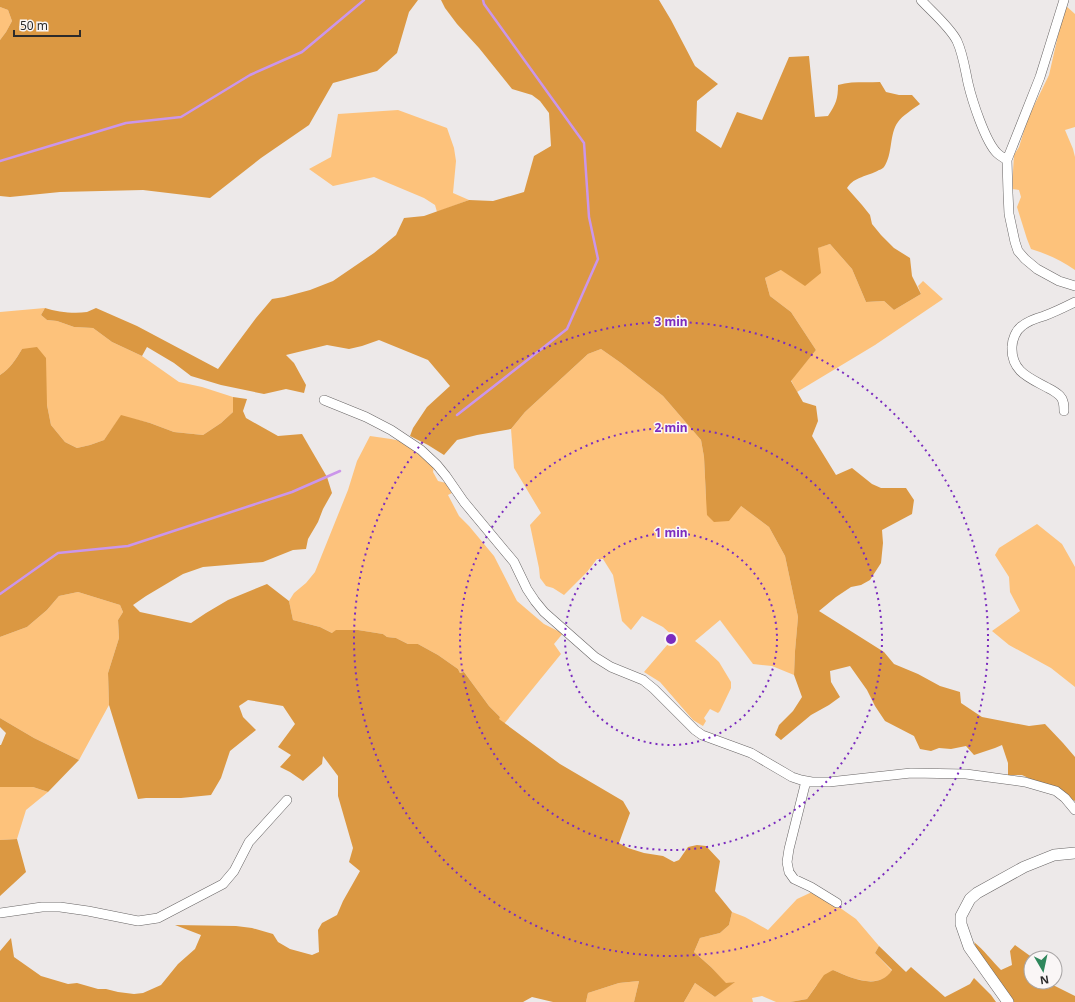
<svg xmlns="http://www.w3.org/2000/svg" width="1075" height="1002" font-family="'Noto Sans',sans-serif">
<rect width="100%" height="100%" fill="#ede9e9"/>
<path fill="#fdc27b" d="M 1065,5 L 1075,14 L 1075,127 L 1065,130 L 1073,149 L 1075,157 L 1075,270 C 1061,260 1047,254 1031,249 L 1027,239 L 1017,207 L 1021,197 L 1019,190 L 1012,189 L 1014,155 L 1019,147 L 1028,118 L 1049,75 Z
M 0,7 L 8,10 L 12,21 L 6,32 L 0,40 Z
M 398,110 L 447,128 L 454,148 L 456,161 L 453,193 L 469,200 L 437,212 L 435,205 L 424,198 L 374,177 L 333,186 L 309,169 L 331,157 L 338,114 Z
M 830,244 L 852,269 L 866,302 L 884,301 L 894,310 L 921,294 L 918,286 L 923,281 L 943,299 L 875,345 L 797,392 L 791,380 L 816,350 L 791,312 L 770,296 L 765,278 L 781,270 L 817,248 Z
M 45,308 L 41,315 L 47,320 L 57,321 L 74,327 L 93,328 L 112,342 L 142,356 L 179,382 L 202,387 L 233,397 L 233,412 L 221,423 L 203,435 L 174,432 L 150,423 L 121,416 L 104,440 L 90,445 L 77,448 L 65,442 L 51,425 L 47,405 L 22,349 C 16,359 10,369 0,375 L 0,312 Z
M 601,349 L 621,363 L 663,396 L 701,440 L 704,457 L 706,498 L 741,506 L 769,527 L 785,556 L 798,617 L 795,651 L 794,675 L 772,666 L 753,664 L 720,620 L 695,641 L 704,648 L 719,662 L 731,682 L 731,688 L 720,711 L 718,713 L 710,709 L 704,718 L 706,721 L 703,726 L 693,720 L 660,682 L 644,672 L 674,637 L 663,627 L 642,616 L 631,630 L 622,621 L 613,575 L 603,559 L 597,559 L 587,572 L 564,595 L 553,588 L 546,586 L 540,578 L 539,568 L 530,525 L 541,513 L 514,468 L 511,429 L 525,412 L 588,354 Z
M 370,436 L 391,439 L 405,442 L 434,466 L 433,472 L 438,481 L 446,483 L 452,493 L 448,495 L 459,516 L 469,526 L 494,556 L 517,601 L 544,624 L 558,631 L 560,630 L 564,632 L 554,644 L 561,654 L 504,724 L 498,719 L 500,717 L 489,706 L 464,672 L 460,673 L 458,669 L 438,655 L 418,644 L 408,644 L 396,638 L 387,637 L 383,634 L 358,630 L 332,633 L 320,627 L 293,620 L 289,601 L 294,593 L 306,583 L 315,572 L 348,490 L 357,461 Z
M 1037,524 L 1062,544 L 1075,567 L 1075,687 L 1051,668 L 1009,645 L 992,631 L 1020,611 L 1010,592 L 1009,577 L 995,555 L 999,548 Z
M 78,592 L 120,605 L 123,612 L 118,620 L 119,638 L 108,673 L 109,705 L 79,760 L 34,738 L 0,718 L 0,637 L 27,627 L 47,610 L 59,596 Z
M 0,787 L 33,787 L 48,792 L 26,810 L 17,839 L 0,840 Z
M 812,892 L 836,905 L 856,919 L 879,946 L 875,953 L 892,971 C 878,990 851,978 833,970 L 816,986 L 807,999 L 790,1002 L 776,1002 L 762,996 L 752,998 L 753,1002 L 684,1002 L 695,983 L 715,997 L 734,982 L 726,984 L 711,967 L 694,952 L 700,938 L 720,933 L 729,925 L 732,912 L 745,917 L 768,930 L 797,899 Z
M 639,981 L 634,1002 L 586,1002 L 588,993 L 619,983 Z"/>
<path fill="#db9842" d="M 0,0 L 418,0 L 409,12 L 397,53 L 377,71 L 333,83 L 309,125 L 261,158 L 210,198 L 143,190 L 60,192 L 10,197 L 0,196 L 0,40 L 6,32 L 12,21 L 8,10 L 0,7 Z
M 441,0 L 659,0 L 671,20 L 695,66 L 718,84 L 697,101 L 696,131 L 721,148 L 737,112 L 762,120 L 789,57 L 809,56 L 815,117 L 828,116 C 836,104 838,99 838,85 C 851,81 866,83 880,82 L 886,92 L 899,95 L 912,95 L 920,104 C 913,109 902,116 898,122 C 889,134 893,154 884,167 C 883,168 880,170 879,170 C 867,177 855,176 847,188 L 862,205 L 870,215 L 872,224 L 881,235 L 894,248 L 910,258 L 912,276 L 921,294 L 894,310 L 884,301 L 866,302 L 852,269 L 830,244 L 818,248 L 821,273 L 805,286 L 781,270 L 765,278 L 770,296 L 791,312 L 816,350 L 791,381 L 803,402 L 816,406 L 818,421 L 812,436 L 836,475 L 852,468 L 872,484 L 881,488 L 906,488 L 914,500 L 912,514 L 882,530 L 883,543 L 881,563 L 870,580 L 861,585 L 851,587 L 836,597 L 819,611 L 884,652 L 894,664 L 918,674 L 940,686 L 960,692 L 961,703 L 982,717 L 1029,726 L 1045,724 L 1063,743 L 1075,757 L 1075,801 L 1058,792 L 1022,775 L 1008,775 L 1008,763 L 1002,745 L 995,748 L 974,755 L 966,746 L 951,749 L 939,748 L 931,751 L 920,749 L 914,736 L 885,721 L 875,706 L 867,690 L 850,666 L 830,671 L 831,682 L 840,697 L 829,705 L 811,715 L 781,740 L 775,735 L 779,725 L 793,711 L 802,697 L 794,675 L 795,651 L 798,617 L 785,556 L 769,527 L 741,506 L 729,521 L 714,522 L 707,515 L 706,498 L 704,457 L 701,440 L 663,396 L 621,363 L 601,349 L 588,354 L 525,412 L 511,429 L 477,435 L 457,440 L 444,455 L 428,445 L 410,436 L 413,428 L 427,407 L 450,386 L 428,360 L 379,340 L 362,346 L 349,349 L 327,345 L 286,355 L 294,363 L 306,385 L 304,393 L 286,389 L 264,394 L 221,385 L 191,376 L 174,363 L 147,347 L 142,356 L 112,342 L 93,328 L 74,327 L 57,321 L 47,320 L 41,315 L 45,308 C 57,312 74,314 87,312 C 90,311 93,309 96,308 L 137,326 L 218,369 L 256,318 L 272,299 L 284,297 L 310,290 L 333,281 L 374,253 L 396,235 L 404,218 L 424,216 L 469,200 L 493,201 L 524,192 L 534,156 L 551,146 L 549,113 L 540,101 L 532,95 L 512,89 L 479,48 L 457,24 L 445,8 Z
M 37,347 L 46,358 L 47,405 L 51,425 L 65,442 L 77,448 L 90,445 L 104,440 L 121,415 L 150,423 L 174,432 L 203,435 L 221,423 L 233,412 L 233,397 L 247,399 L 243,411 L 246,418 L 278,436 L 302,434 L 327,477 L 332,493 L 323,509 L 318,522 L 308,539 L 306,549 L 293,550 L 263,562 L 203,567 L 183,574 L 146,596 L 133,605 L 140,612 L 191,623 L 206,613 L 228,600 L 267,584 L 289,601 L 293,620 L 320,627 L 332,633 L 336,630 L 358,630 L 383,634 L 387,637 L 396,638 L 408,644 L 418,644 L 438,655 L 458,669 L 460,673 L 464,672 L 489,706 L 500,717 L 499,719 L 560,764 L 623,801 L 630,813 L 619,843 L 628,848 L 644,853 L 663,856 L 674,862 L 679,860 L 688,847 L 697,845 L 706,846 L 720,861 L 715,891 L 732,912 L 729,925 L 720,933 L 700,938 L 694,952 L 711,967 L 726,983 L 735,982 L 715,997 L 695,983 L 684,1002 L 634,1002 L 639,981 L 619,983 L 588,993 L 586,1002 L 553,1002 L 532,997 L 523,1002 L 0,1002 L 0,951 L 11,938 L 14,957 L 41,976 L 68,984 L 77,983 L 98,989 L 106,989 L 118,992 L 134,994 L 143,993 L 161,985 L 178,964 L 195,949 L 201,935 L 175,925 L 236,926 L 252,928 L 273,934 L 278,942 L 290,949 L 312,955 L 319,952 L 318,930 L 322,923 L 337,915 L 343,901 L 360,871 L 349,862 L 353,848 L 338,796 L 338,776 L 323,756 L 322,764 L 303,781 L 290,772 L 280,767 L 291,755 L 278,747 L 295,724 L 283,706 L 248,700 L 239,706 L 243,717 L 256,730 L 230,751 L 221,778 L 211,795 L 181,798 L 146,798 L 138,799 L 109,705 L 108,673 L 119,638 L 118,620 L 123,612 L 120,605 L 78,592 L 59,596 L 47,610 L 27,627 L 0,637 L 0,375 C 10,369 16,359 22,349 Z
M 0,718 L 34,738 L 79,760 L 48,792 L 33,787 L 0,787 L 0,745 L 1,745 L 6,733 L 0,727 Z
M 17,839 L 26,872 L 0,896 L 0,840 Z
M 974,942 C 984,950 992,961 1001,970 L 1012,965 L 1010,951 L 1015,945 L 1033,958 L 1031,958 L 1031,982 L 1047,982 L 1075,996 L 1075,1002 L 1009,1002 L 980,959 Z
M 879,946 L 906,972 L 911,967 L 945,997 L 970,984 L 974,978 L 991,995 L 996,1002 L 790,1002 L 807,999 L 824,975 L 833,970 C 851,978 879,991 892,970 L 875,953 Z"/>
<g fill="none" stroke-linecap="round" stroke-linejoin="round">
<path stroke="#cb96ea" stroke-width="2.5" d="M 0,161 L 126,123 L 181,117 L 250,75 L 302,52 L 364,0
M 457,415 L 567,329 L 598,259 L 589,217 L 584,143 L 484,4 L 483,0
M 0,594 L 58,553 L 128,546 L 292,492 L 340,471"/>
<defs>
<path id="minor" d="M 921,0 C 932,12 950,27 957,41 C 963,54 965,69 968,83 C 972,100 985,141 997,153 C 1000,156 1004,158 1007,160
M 1064,0 L 1040,77 L 1007,160 L 1008,193 L 1009,214 L 1015,242 L 1018,251 L 1025,259 L 1037,269 L 1059,281 L 1075,286
M 324,400 L 366,417 L 391,430 L 421,450 L 437,465 L 446,476 L 464,502 L 514,562 L 527,589 L 535,601 L 544,612 L 595,657 L 611,667 L 643,680 L 654,689 L 695,730 L 702,735 L 751,753 L 792,777 L 801,780 L 812,782 L 829,782 L 911,773 L 966,774 L 1025,782 L 1056,791 L 1065,798 L 1075,810
M 1064,411 C 1064,406 1064,400 1060,396 C 1057,393 1052,390 1048,388 C 1030,378 1011,372 1012,347 C 1012,340 1016,330 1022,326 C 1028,321 1037,318 1044,316 C 1055,312 1065,307 1075,302
M 806,781 L 789,849 L 787,862 L 789,872 L 794,879 L 811,887 L 837,903
M 0,913 L 42,907 L 60,907 L 88,911 L 138,921 L 158,918 L 223,884 L 234,871 L 249,842 L 287,800"/>
<path id="tertiary" d="M 1008,1002 L 969,947 L 961,924 L 961,916 L 970,899 L 977,893 L 1024,867 L 1054,855 L 1075,853"/>
</defs>
<use href="#minor" stroke="#686565" stroke-width="10"/>
<use href="#tertiary" stroke="#686565" stroke-width="12"/>
<use href="#minor" stroke="#fff" stroke-width="9"/>
<use href="#tertiary" stroke="#fff" stroke-width="11"/>
</g>
<g fill="none" stroke="#7b2cbf" stroke-width="2" stroke-dasharray="2 4">
<circle cx="671" cy="639" r="106"/>
<circle cx="671" cy="639" r="211"/>
<circle cx="671" cy="639" r="317"/>
</g>
<circle cx="671" cy="639" r="6" fill="#7b2cbf" stroke="#faf6f6" stroke-width="2"/>
<g font-size="12" text-anchor="middle" font-weight="bold" fill="#7b2cbf" stroke="#faf6f6" stroke-width="3" stroke-linejoin="round" paint-order="stroke">
<text x="671" y="326">3 min</text>
<text x="671" y="432">2 min</text>
<text x="671" y="537">1 min</text>
</g>
<g transform="translate(1043 970) rotate(171)"><circle r="19" fill="#faf6f6" stroke="#a8a5a5"/>
<path d="M0-3L7 15L0 10L-7 15Z" fill="#2f875c"/>
<text y="-6" font-size="11" font-weight="bold" text-anchor="middle" fill="#2c2b2b">N</text>
</g>
<path d="M14 30v6h66v-6" fill="none" stroke="#2c2b2b" stroke-width="2"/>
<text x="20" y="30" font-size="12" fill="#2c2b2b" stroke="#faf6f6" stroke-width="3" paint-order="stroke">50 m</text>
</svg>
